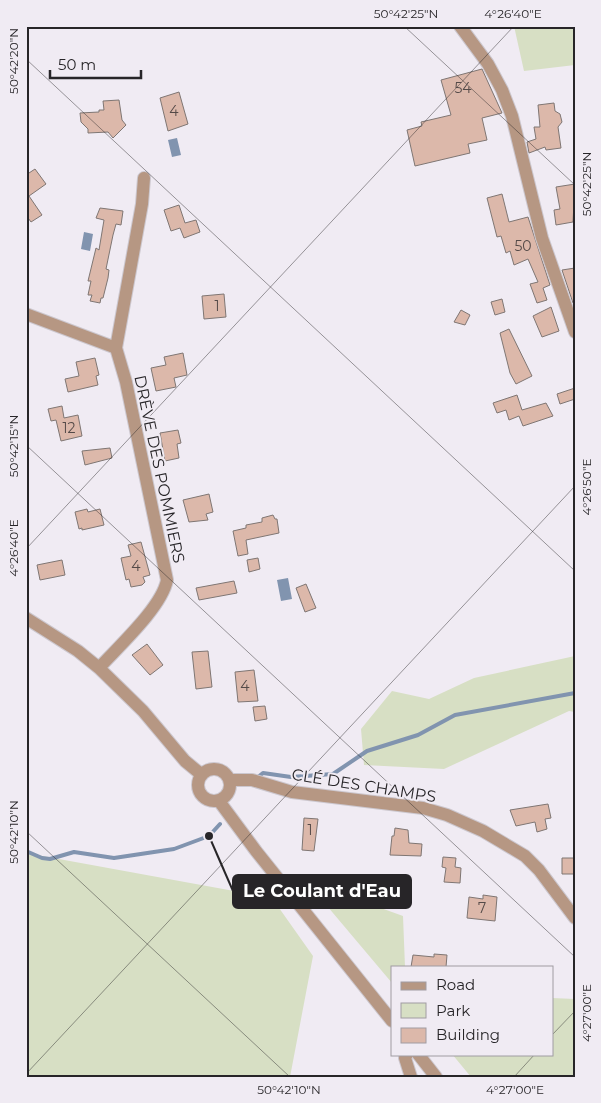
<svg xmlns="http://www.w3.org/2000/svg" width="601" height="1103" font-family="Montserrat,sans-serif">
<rect width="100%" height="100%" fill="#f0ebf3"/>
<path fill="#d7dfc4" d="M 514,26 L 575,26 L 575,65 L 524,71 Z
M 575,656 L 575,712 L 569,711 L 444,769 L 364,765 L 361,729 L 392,691 L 429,699 L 474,678 Z
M 26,853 L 272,898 L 313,956 L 290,1077 L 26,1077 Z
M 306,881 L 403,916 L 405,967 L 392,967 L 392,983 Z
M 552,998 L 575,999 L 575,1077 L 471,1077 L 452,1054 L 552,1054 Z"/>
<path fill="#8194af" d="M 177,138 L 181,155 L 172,157 L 168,140 Z
M 84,232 L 93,234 L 90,251 L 81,249 Z
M 288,578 L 292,599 L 281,601 L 277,580 Z"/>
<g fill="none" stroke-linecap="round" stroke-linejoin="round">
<path stroke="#8194af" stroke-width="4" d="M 258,777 L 263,773 L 291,777 L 333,774 L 367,751 L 418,735 L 455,715 L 575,693
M 26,851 L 42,858 L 50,859 L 74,852 L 114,858 L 174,849 L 209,836 L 220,824"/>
</g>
<path fill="#dcb8aa" stroke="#7f7673" d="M 482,69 L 502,113 L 482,118 L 487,140 L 468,144 L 470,153 L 415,166 L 407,130 L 422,126 L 421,122 L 451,115 L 441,80 Z
M 179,92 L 188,124 L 168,131 L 160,98 Z
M 119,100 L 122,120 L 126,125 L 113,138 L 108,132 L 88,133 L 88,129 L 81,122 L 80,113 L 99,112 L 99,110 L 104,110 L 103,101 Z
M 554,103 L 555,111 L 560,114 L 562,122 L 558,127 L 561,148 L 546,150 L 545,147 L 529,153 L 527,142 L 536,139 L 534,127 L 540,127 L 538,105 Z
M 35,169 L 46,184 L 29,196 L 42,215 L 31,222 L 26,215 L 26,175 Z
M 575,184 L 573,222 L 556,225 L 554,210 L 560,209 L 556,187 Z
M 502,194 L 509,222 L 528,217 L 550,285 L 543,288 L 547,300 L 537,303 L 530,284 L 538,282 L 528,259 L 514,265 L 510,251 L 506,253 L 501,236 L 497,237 L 487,198 Z
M 179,205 L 185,223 L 196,220 L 200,232 L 184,238 L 180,228 L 171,231 L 164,210 Z
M 100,208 L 123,211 L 121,225 L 116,224 L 113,235 L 106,269 L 109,270 L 108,278 L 103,298 L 101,298 L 100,303 L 90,301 L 92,295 L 88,295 L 91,281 L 88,281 L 96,248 L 99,250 L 104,220 L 96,218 Z
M 575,268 L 575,303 L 573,303 L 562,270 Z
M 224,294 L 226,317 L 204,319 L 202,296 Z
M 502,299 L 505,312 L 495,315 L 491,302 Z
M 551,307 L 559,331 L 542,337 L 533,316 Z
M 461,310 L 470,315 L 465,325 L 454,322 Z
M 509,329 L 532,376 L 516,384 L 510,373 L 500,333 Z
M 183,353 L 187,375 L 174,378 L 176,387 L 156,391 L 151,368 L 166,365 L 164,357 Z
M 95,358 L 99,375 L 96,376 L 98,385 L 68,392 L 65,379 L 79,376 L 76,362 Z
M 575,388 L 575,399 L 560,404 L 557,394 Z
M 517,395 L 522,410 L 546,403 L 553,416 L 523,426 L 519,416 L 509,420 L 506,410 L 497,413 L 493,403 Z
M 62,406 L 64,418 L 78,415 L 82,436 L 61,441 L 56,420 L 51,421 L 48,409 Z
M 178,430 L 181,443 L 177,444 L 179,458 L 165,461 L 160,433 Z
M 110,448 L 112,458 L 85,465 L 82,451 Z
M 209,494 L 213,512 L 206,514 L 208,520 L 189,522 L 183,500 Z
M 87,509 L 88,512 L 100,509 L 104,525 L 82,530 L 82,528 L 79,529 L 75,512 Z
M 273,515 L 275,519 L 277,519 L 279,533 L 246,540 L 248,554 L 238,556 L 233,531 L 246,528 L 246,525 L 262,522 L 262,518 Z
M 141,542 L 150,575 L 143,577 L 145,582 L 142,585 L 131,587 L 129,579 L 126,580 L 121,558 L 131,556 L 128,545 Z
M 258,558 L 260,569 L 249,572 L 247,560 Z
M 62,560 L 65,575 L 40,580 L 37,565 Z
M 234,581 L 237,593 L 199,600 L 196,588 Z
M 306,584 L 316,608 L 305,612 L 296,588 Z
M 147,644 L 163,665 L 150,675 L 132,655 Z
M 208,651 L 212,687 L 196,689 L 192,652 Z
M 254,670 L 258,701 L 238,702 L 235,672 Z
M 265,706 L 267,719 L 255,721 L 253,707 Z
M 548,804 L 551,818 L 545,819 L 547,829 L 537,832 L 535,822 L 516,826 L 510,810 Z
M 304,818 L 318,819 L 314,851 L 302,850 Z
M 395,828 L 408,830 L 409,843 L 422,844 L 421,856 L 390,855 L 392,836 L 394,836 Z
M 443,857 L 456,858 L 455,867 L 461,868 L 460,883 L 444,882 L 446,868 L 442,867 Z
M 562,858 L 575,858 L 575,874 L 562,874 Z
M 483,895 L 497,897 L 495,921 L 467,918 L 469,897 L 483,899 Z
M 434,954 L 447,955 L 446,967 L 411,967 L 413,955 L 434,957 Z"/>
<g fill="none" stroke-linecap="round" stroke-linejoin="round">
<defs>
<path id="minor" d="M 460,26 L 488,64 L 502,90 L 512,116 L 542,238 L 575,332
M 26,314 L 116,348
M 26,618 L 78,651 L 99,668 L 143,711 L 185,761 L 202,775
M 99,668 C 118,647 162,607 167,580 L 126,382 L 116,348 L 142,204 L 144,178
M198 785a16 16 0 1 1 32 0a16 16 0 1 1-32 0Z
M 229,780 L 252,780 L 292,792 L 423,808 L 447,815 L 483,831 L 525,856 L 539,870 L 575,918
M 219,801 L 256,851 L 392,1021
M 407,1054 L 405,1058 L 411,1077
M 418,1054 L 436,1077"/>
</defs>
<use href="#minor" stroke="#ccc7ce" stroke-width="14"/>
<use href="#minor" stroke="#b69783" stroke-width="12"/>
</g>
<path fill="none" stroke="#272528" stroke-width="1" stroke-opacity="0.45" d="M 404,26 L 575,185M 26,59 L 575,571M 26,445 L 575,957M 26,549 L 514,26M 26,831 L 290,1077M 552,1035 L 575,1011M 26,1074 L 575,486M 514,1077 L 535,1054"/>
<g text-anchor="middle" stroke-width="4" stroke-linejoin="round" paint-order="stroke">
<g font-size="14" fill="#544a48">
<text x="463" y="93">54</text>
<text x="174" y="116">4</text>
<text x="523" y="251">50</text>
<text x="217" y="311">1</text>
<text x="69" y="433">12</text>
<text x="136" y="571">4</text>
<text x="245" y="691">4</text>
<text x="310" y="835">1</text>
<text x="482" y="913">7</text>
</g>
<g font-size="16" fill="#272528" stroke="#f0ebf3">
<text transform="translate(160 469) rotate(78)" y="6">DRÈVE DES POMMIERS</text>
<text transform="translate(364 785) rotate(9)" y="6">CLÉ DES CHAMPS</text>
</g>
</g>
<path fill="none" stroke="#272528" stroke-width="2" d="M209 836L233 891"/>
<circle fill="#272528" stroke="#f0ebf3" stroke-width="2" cx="209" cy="836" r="5"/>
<rect fill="#272528" stroke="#272528" stroke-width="2" x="233" y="875" width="178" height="33" rx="5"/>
<g font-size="18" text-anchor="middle" font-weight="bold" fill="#fff">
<text x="322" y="897">Le Coulant d'Eau</text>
</g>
<rect width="601" height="1103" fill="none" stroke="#f0ebf3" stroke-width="55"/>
<rect x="391" y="966" width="162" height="90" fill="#f0ebf3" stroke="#a09ca2"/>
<rect x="401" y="982" width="25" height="8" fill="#b69783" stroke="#a09ca2"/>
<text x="436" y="990" font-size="15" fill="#272528">Road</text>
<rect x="401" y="1003" width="25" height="15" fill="#d7dfc4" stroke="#a09ca2"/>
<text x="436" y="1016" font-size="15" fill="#272528">Park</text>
<rect x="401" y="1028" width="25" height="15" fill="#dcb8aa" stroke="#a09ca2"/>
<text x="436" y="1040" font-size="15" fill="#272528">Building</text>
<path d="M50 70v8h91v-8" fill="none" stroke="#272528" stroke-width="2.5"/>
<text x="58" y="70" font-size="15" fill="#272528" stroke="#f0ebf3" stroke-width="4" paint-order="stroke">50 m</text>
<rect x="28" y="28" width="546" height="1048" fill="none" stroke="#272528" stroke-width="2"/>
<g font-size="12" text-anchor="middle" fill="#272528">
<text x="406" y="18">50°42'25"N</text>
<text x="513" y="18">4°26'40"E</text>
<text transform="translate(14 61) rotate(-90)" y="4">50°42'20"N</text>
<text transform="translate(587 184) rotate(-90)" y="4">50°42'25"N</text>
<text transform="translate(14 446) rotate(-90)" y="4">50°42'15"N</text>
<text transform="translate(587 487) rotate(-90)" y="4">4°26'50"E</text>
<text transform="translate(14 548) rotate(-90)" y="4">4°26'40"E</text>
<text transform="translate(14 832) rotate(-90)" y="4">50°42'10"N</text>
<text transform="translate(587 1013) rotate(-90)" y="4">4°27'00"E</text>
<text x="289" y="1094">50°42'10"N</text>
<text x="515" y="1094">4°27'00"E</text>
</g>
</svg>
